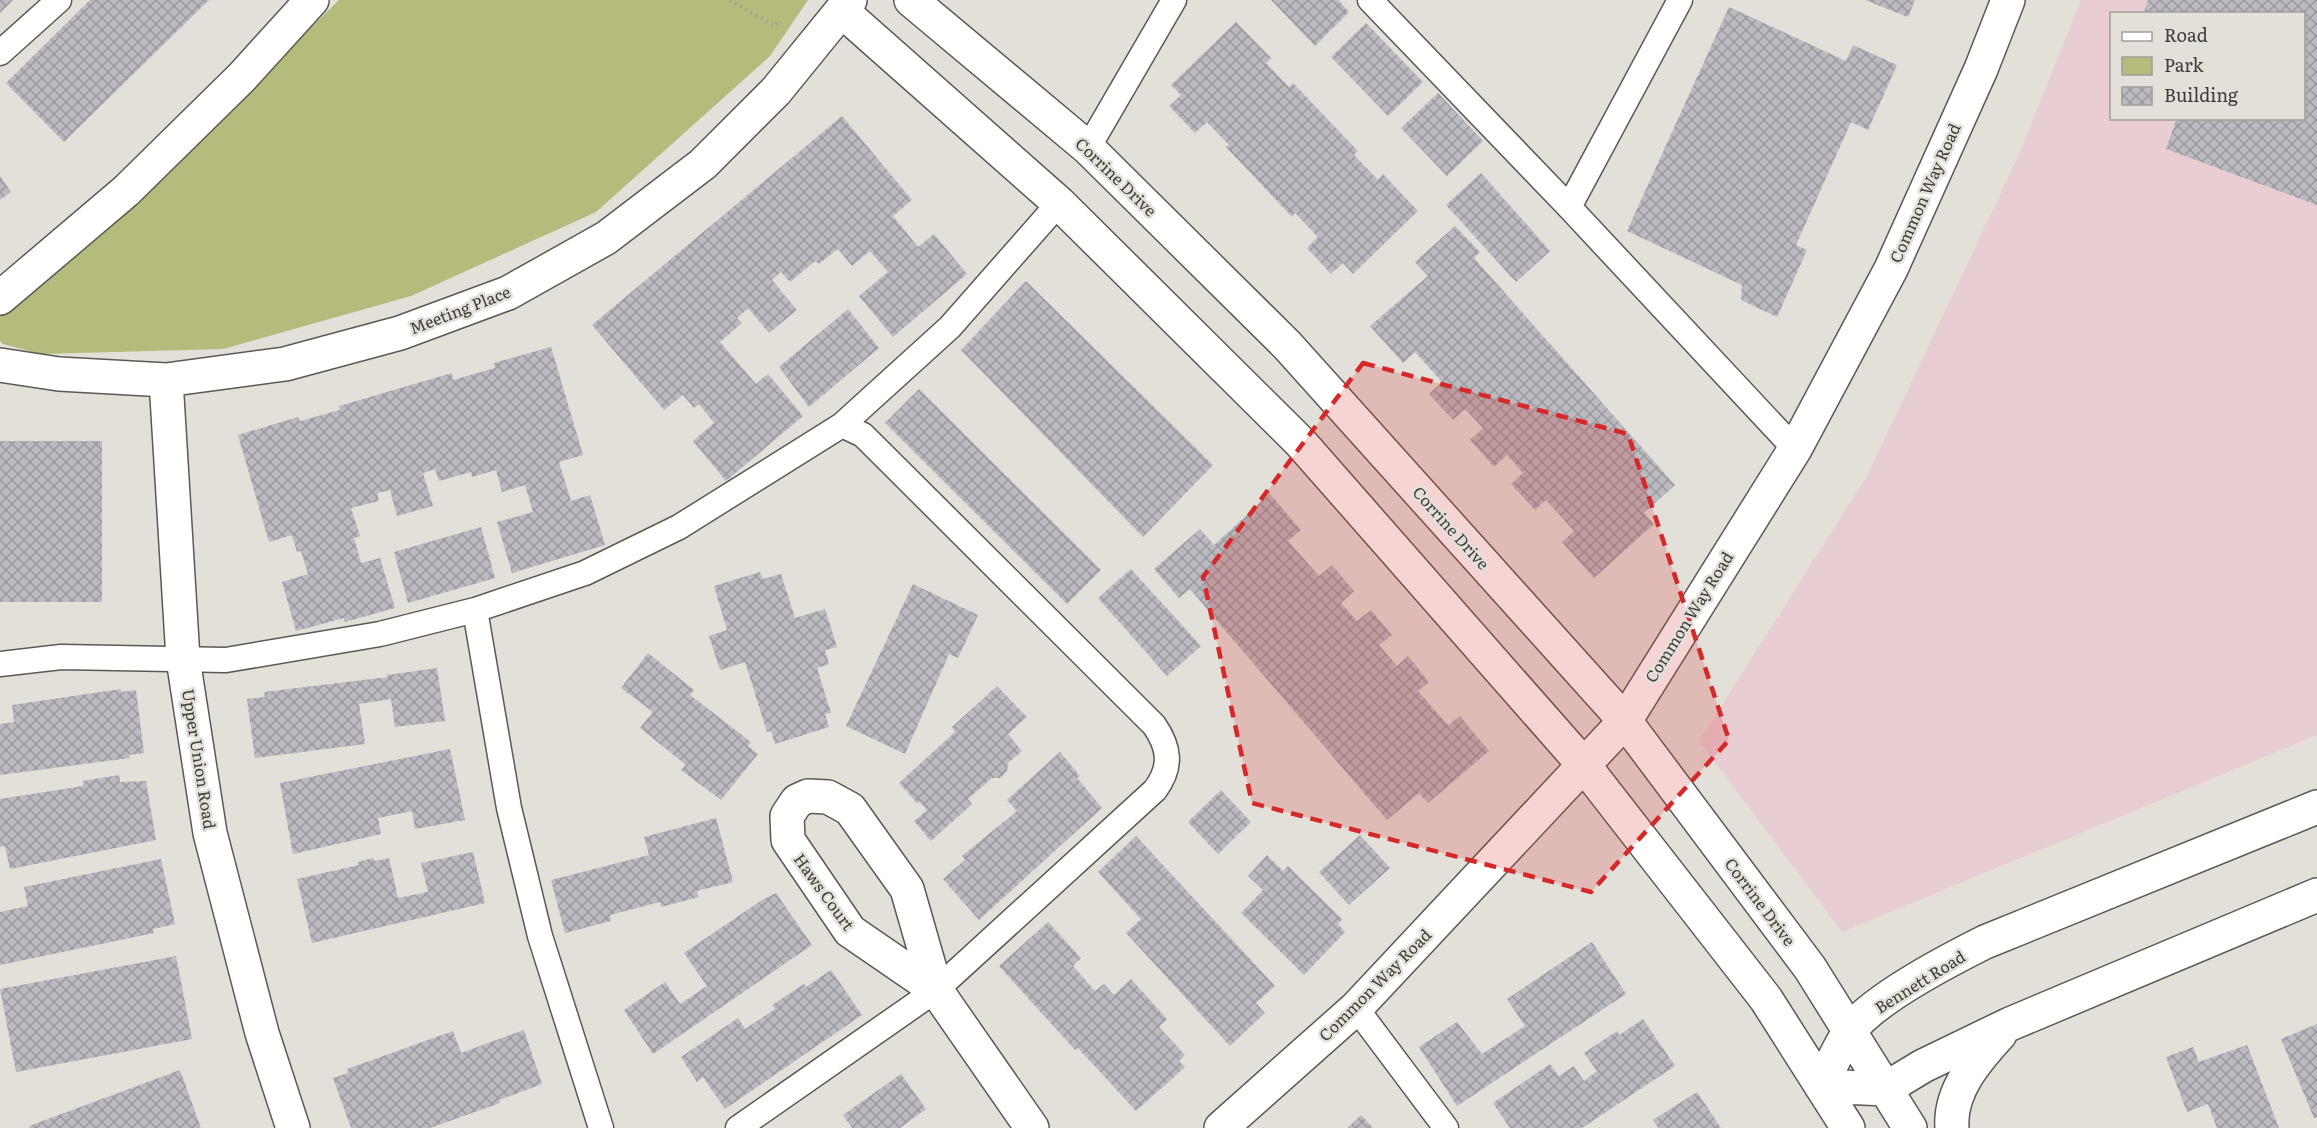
<svg xmlns="http://www.w3.org/2000/svg" width="2317" height="1128" font-family="Literata,serif">
<defs>
<pattern id="building-cross-hatch" width="8" height="8" patternUnits="userSpaceOnUse" patternTransform="scale(1.5)"><rect width="8" height="8" fill="#bbbac0"/><path d="M0 0l8 8M0 8l8-8" fill="none" stroke="#99989d"/></pattern>
</defs>
<rect width="100%" height="100%" fill="#e3dfd9"/>
<path fill="#e8ced3" fill-rule="evenodd" d="M 2081,0 L 2317,0 L 2317,735 L 1842,932 L 1699,741 L 1867,476 L 2017,159 ZM 2112,14 L 2304,14 L 2304,118 L 2112,118 Z"/>
<path fill="#b4bb7b" d="M 339,0 L 808,0 L 770,56 L 596,212 L 411,296 L 223,349 L 41,354 L 3,344 L 0,341 L 0,313 L 165,171 Z"/>
<path fill="url(#building-cross-hatch)" d="M 0,0 L 13,0 L 0,13 Z
M 90,0 L 209,0 L 64,142 L 6,83 Z
M 1271,0 L 1338,0 L 1349,12 L 1315,46 Z
M 1865,0 L 1915,0 L 1908,17 Z
M 2148,0 L 2317,0 L 2317,205 L 2166,149 L 2177,118 L 2304,118 L 2304,14 L 2143,14 Z
M 1729,7 L 1846,61 L 1853,45 L 1897,65 L 1868,130 L 1851,122 L 1796,245 L 1807,250 L 1777,317 L 1741,300 L 1742,285 L 1627,231 Z
M 1236,22 L 1271,58 L 1266,63 L 1289,87 L 1293,83 L 1358,151 L 1354,155 L 1378,180 L 1383,174 L 1418,211 L 1353,274 L 1343,263 L 1331,274 L 1307,248 L 1318,237 L 1295,213 L 1292,217 L 1226,147 L 1229,145 L 1207,122 L 1195,133 L 1169,106 L 1181,95 L 1171,85 Z
M 1366,23 L 1423,82 L 1388,116 L 1331,57 Z
M 1438,93 L 1483,141 L 1447,176 L 1401,128 Z
M 842,116 L 912,200 L 893,216 L 918,247 L 934,234 L 967,274 L 893,337 L 859,296 L 888,272 L 870,251 L 852,266 L 838,249 L 819,264 L 815,261 L 790,282 L 781,272 L 772,280 L 797,310 L 769,333 L 748,308 L 737,318 L 742,323 L 720,342 L 756,384 L 768,374 L 803,416 L 726,481 L 693,441 L 714,423 L 699,404 L 694,408 L 683,395 L 664,410 L 592,325 Z
M 1481,173 L 1550,251 L 1516,282 L 1446,205 Z
M 0,176 L 11,192 L 0,200 Z
M 1455,226 L 1480,252 L 1474,258 L 1675,485 L 1644,513 L 1654,524 L 1594,578 L 1562,542 L 1574,531 L 1546,500 L 1535,510 L 1511,484 L 1523,473 L 1507,455 L 1494,467 L 1470,440 L 1483,428 L 1465,409 L 1453,420 L 1429,394 L 1442,382 L 1415,352 L 1403,363 L 1370,326 L 1428,276 L 1415,262 Z
M 1026,281 L 1213,465 L 1143,537 L 961,350 Z
M 848,309 L 879,348 L 809,407 L 779,367 Z
M 551,347 L 583,455 L 559,462 L 571,501 L 590,495 L 605,545 L 512,573 L 497,522 L 533,512 L 525,485 L 502,492 L 496,470 L 472,477 L 471,472 L 439,481 L 435,469 L 423,473 L 433,506 L 397,516 L 390,490 L 377,493 L 379,501 L 351,508 L 360,536 L 354,538 L 361,563 L 380,558 L 395,608 L 345,622 L 344,618 L 296,631 L 282,582 L 308,574 L 301,551 L 297,552 L 292,535 L 269,542 L 238,435 L 298,417 L 300,421 L 340,410 L 339,406 L 452,373 L 453,380 L 495,368 L 494,363 Z
M 919,389 L 1101,570 L 1067,604 L 885,423 Z
M 0,441 L 102,441 L 102,602 L 0,602 Z
M 1270,494 L 1301,530 L 1288,541 L 1319,576 L 1332,565 L 1354,591 L 1341,603 L 1357,621 L 1371,610 L 1392,635 L 1379,645 L 1397,666 L 1408,656 L 1429,682 L 1418,691 L 1448,725 L 1460,716 L 1489,751 L 1428,803 L 1419,793 L 1387,820 L 1190,589 L 1179,598 L 1154,569 L 1200,529 L 1214,545 Z
M 481,527 L 495,578 L 408,603 L 394,552 Z
M 1131,569 L 1201,646 L 1167,676 L 1098,598 Z
M 760,572 L 763,579 L 781,574 L 795,618 L 825,609 L 837,647 L 825,650 L 829,664 L 817,668 L 831,713 L 825,714 L 829,727 L 775,744 L 771,731 L 767,732 L 745,662 L 720,670 L 709,636 L 727,630 L 714,586 Z
M 913,584 L 978,615 L 958,658 L 949,654 L 905,754 L 846,726 Z
M 648,653 L 694,690 L 690,695 L 751,742 L 748,746 L 758,754 L 721,800 L 681,770 L 686,765 L 640,728 L 653,712 L 621,688 Z
M 437,668 L 445,721 L 395,727 L 391,699 L 359,704 L 365,744 L 255,758 L 247,699 L 265,697 L 264,692 L 388,677 L 387,675 Z
M 997,686 L 1027,717 L 1008,734 L 1022,751 L 1008,763 L 1007,771 L 1000,778 L 992,778 L 968,799 L 972,804 L 931,841 L 914,821 L 927,810 L 920,802 L 917,803 L 899,783 L 955,732 L 952,727 Z
M 121,689 L 121,692 L 136,690 L 144,753 L 129,755 L 130,758 L 0,775 L 0,724 L 14,722 L 12,705 Z
M 450,749 L 465,820 L 415,829 L 412,811 L 378,818 L 381,834 L 293,854 L 280,783 Z
M 1060,752 L 1080,776 L 1077,778 L 1102,808 L 979,920 L 943,879 L 965,860 L 962,856 L 1017,811 L 1007,800 Z
M 119,775 L 120,782 L 146,781 L 156,840 L 10,869 L 5,846 L 0,847 L 0,799 L 83,786 L 83,781 Z
M 1221,790 L 1251,822 L 1218,854 L 1188,822 Z
M 716,818 L 733,882 L 697,891 L 699,897 L 661,907 L 660,902 L 610,915 L 611,921 L 565,933 L 551,880 L 649,855 L 644,837 Z
M 1360,835 L 1390,868 L 1349,905 L 1319,872 Z
M 1136,836 L 1275,986 L 1256,1003 L 1265,1013 L 1230,1046 L 1126,933 L 1141,919 L 1098,872 Z
M 473,852 L 485,903 L 312,943 L 297,879 L 359,865 L 358,862 L 373,858 L 375,861 L 389,858 L 398,898 L 428,892 L 421,863 Z
M 1267,855 L 1283,871 L 1288,866 L 1342,919 L 1338,924 L 1345,932 L 1304,975 L 1241,913 L 1263,890 L 1248,876 Z
M 161,859 L 175,924 L 153,929 L 154,933 L 0,965 L 0,912 L 28,906 L 24,887 Z
M 776,893 L 812,945 L 653,1054 L 624,1010 L 665,982 L 680,1004 L 707,986 L 684,953 L 762,900 Z
M 1048,922 L 1081,958 L 1073,966 L 1095,991 L 1104,984 L 1114,995 L 1131,979 L 1167,1019 L 1159,1027 L 1185,1055 L 1179,1061 L 1185,1067 L 1136,1111 L 1078,1048 L 1075,1050 L 999,966 Z
M 1592,942 L 1626,994 L 1457,1106 L 1419,1047 L 1457,1022 L 1482,1054 L 1525,1026 L 1507,999 Z
M 176,956 L 192,1039 L 16,1072 L 0,989 Z
M 831,970 L 862,1015 L 725,1109 L 703,1077 L 697,1082 L 681,1057 L 738,1018 L 745,1029 L 775,1009 L 772,1005 L 804,984 L 806,987 Z
M 1643,1019 L 1675,1066 L 1582,1128 L 1510,1128 L 1493,1103 L 1550,1064 L 1559,1076 L 1574,1066 L 1584,1081 L 1597,1071 L 1584,1053 L 1617,1031 L 1619,1035 Z
M 2317,1024 L 2317,1117 L 2314,1118 L 2281,1039 Z
M 524,1030 L 542,1084 L 499,1100 L 500,1103 L 430,1128 L 351,1128 L 333,1078 L 348,1073 L 347,1069 L 453,1031 L 461,1053 Z
M 2247,1045 L 2279,1128 L 2217,1128 L 2208,1104 L 2187,1112 L 2166,1057 L 2193,1047 L 2199,1062 Z
M 180,1070 L 201,1128 L 30,1128 L 29,1126 Z
M 901,1074 L 926,1109 L 900,1128 L 852,1128 L 843,1115 Z
M 1697,1092 L 1721,1128 L 1658,1128 L 1653,1120 Z
M 1361,1115 L 1373,1128 L 1347,1128 Z"/>
<g fill="none" stroke-linecap="round" stroke-linejoin="round">
<defs>
<path id="service" d="M 1370,0 L 1569,207 L 1795,449
M 0,53 L 59,0
M 1088,148 L 1174,0
M 1569,207 L 1680,0
M 475,610 L 509,808 L 540,936 L 601,1128
M 0,664 L 61,657 L 226,660 L 380,634 L 475,610 L 585,573 L 679,527 L 842,425 L 950,327 L 1059,203
M 1356,1008 L 1446,1128
M 738,1128 L 936,990 L 1155,790 C 1172,767 1170,748 1154,725 L 863,435 L 842,425"/>
<path id="minor" d="M 911,0 L 1088,148 L 1287,345 L 1625,721
M 842,11 L 1059,203 L 1300,442 L 1583,764
M 0,298 L 126,191 L 242,77 L 312,0
M 0,365 L 59,374 L 166,380 L 285,364 L 400,333 L 508,293 L 606,238 L 703,164 L 776,91 L 850,0
M 166,380 L 183,659 L 210,833 L 262,1033 L 293,1128
M 936,990 L 850,931 L 788,840 L 787,816 L 797,801 L 808,796 L 828,797 L 850,809 L 907,889 L 936,990 L 1032,1128"/>
<path id="tertiary" d="M 1625,721 L 1810,968 L 1910,1128
M 1583,764 L 1766,999 L 1848,1128
M 1821,1086 C 1830,1068 1838,1049 1849,1032 C 1872,1000 1949,960 1985,942 L 2317,807
M 1821,1086 L 1885,1089 L 1923,1066 L 2010,1024 L 2317,895
M 1221,1128 L 1356,1008 L 1625,721 L 1795,449 L 1891,269 L 1981,69 L 2008,0
M 1952,1128 C 1949,1091 1977,1059 2000,1034"/>
</defs>
<use href="#service" stroke="#5c5954" stroke-width="27"/>
<use href="#minor" stroke="#5c5954" stroke-width="36"/>
<use href="#tertiary" stroke="#5c5954" stroke-width="36"/>
<path stroke="#9e9c97" stroke-width="4" stroke-dasharray="1.5 4.5" stroke-linecap="butt" d="M 730,0 L 775,26 L 778,23"/>
<use href="#service" stroke="#fff" stroke-width="24"/>
<use href="#minor" stroke="#fff" stroke-width="33"/>
<use href="#tertiary" stroke="#fff" stroke-width="33"/>
</g>
<path fill="#d62828" fill-opacity="0.2" stroke="#d62828" stroke-width="4.5" stroke-dasharray="12 8" stroke-linejoin="round" d="M 1363,363 L 1628,434 L 1729,740 L 1591,892 L 1252,803 L 1203,577 Z"/>
<g text-anchor="middle" stroke-width="5" stroke-linejoin="round" paint-order="stroke">
<g font-size="16" fill="#3e3d3a" stroke="#e3dfd9">
<text transform="translate(1116 177) rotate(44)" y="6">Corrine Drive</text>
<text transform="translate(1925 193) rotate(-66)" y="6">Common Way Road</text>
<text transform="translate(460 310) rotate(-21)" y="6">Meeting Place</text>
<text transform="translate(1451 528) rotate(48)" y="6">Corrine Drive</text>
<text transform="translate(1689 617) rotate(-58)" y="6">Common Way Road</text>
<text transform="translate(199 759) rotate(81)" y="6">Upper Union Road</text>
<text transform="translate(824 892) rotate(54)" y="6">Haws Court</text>
<text transform="translate(1760 902) rotate(53)" y="6">Corrine Drive</text>
<text transform="translate(1920 982) rotate(-32)" y="6">Bennett Road</text>
<text transform="translate(1375 985) rotate(-45)" y="6">Common Way Road</text>
</g>
</g>
<rect x="2110" y="12" width="195" height="108" fill="#e3dfd9" stroke="#a19e99" stroke-width="1.5"/>
<rect x="2122" y="32" width="30" height="9" fill="#ffffff" stroke="#a19e99" stroke-width="1.5"/>
<text x="2164" y="42" font-size="18" fill="#3e3d3a">Road</text>
<rect x="2122" y="57" width="30" height="18" fill="#b4bb7b" stroke="#a19e99" stroke-width="1.5"/>
<text x="2164" y="72" font-size="18" fill="#3e3d3a">Park</text>
<rect x="2122" y="87" width="30" height="18" fill="url(#building-cross-hatch)" stroke="#a19e99" stroke-width="1.5"/>
<text x="2164" y="102" font-size="18" fill="#3e3d3a">Building</text>
</svg>
